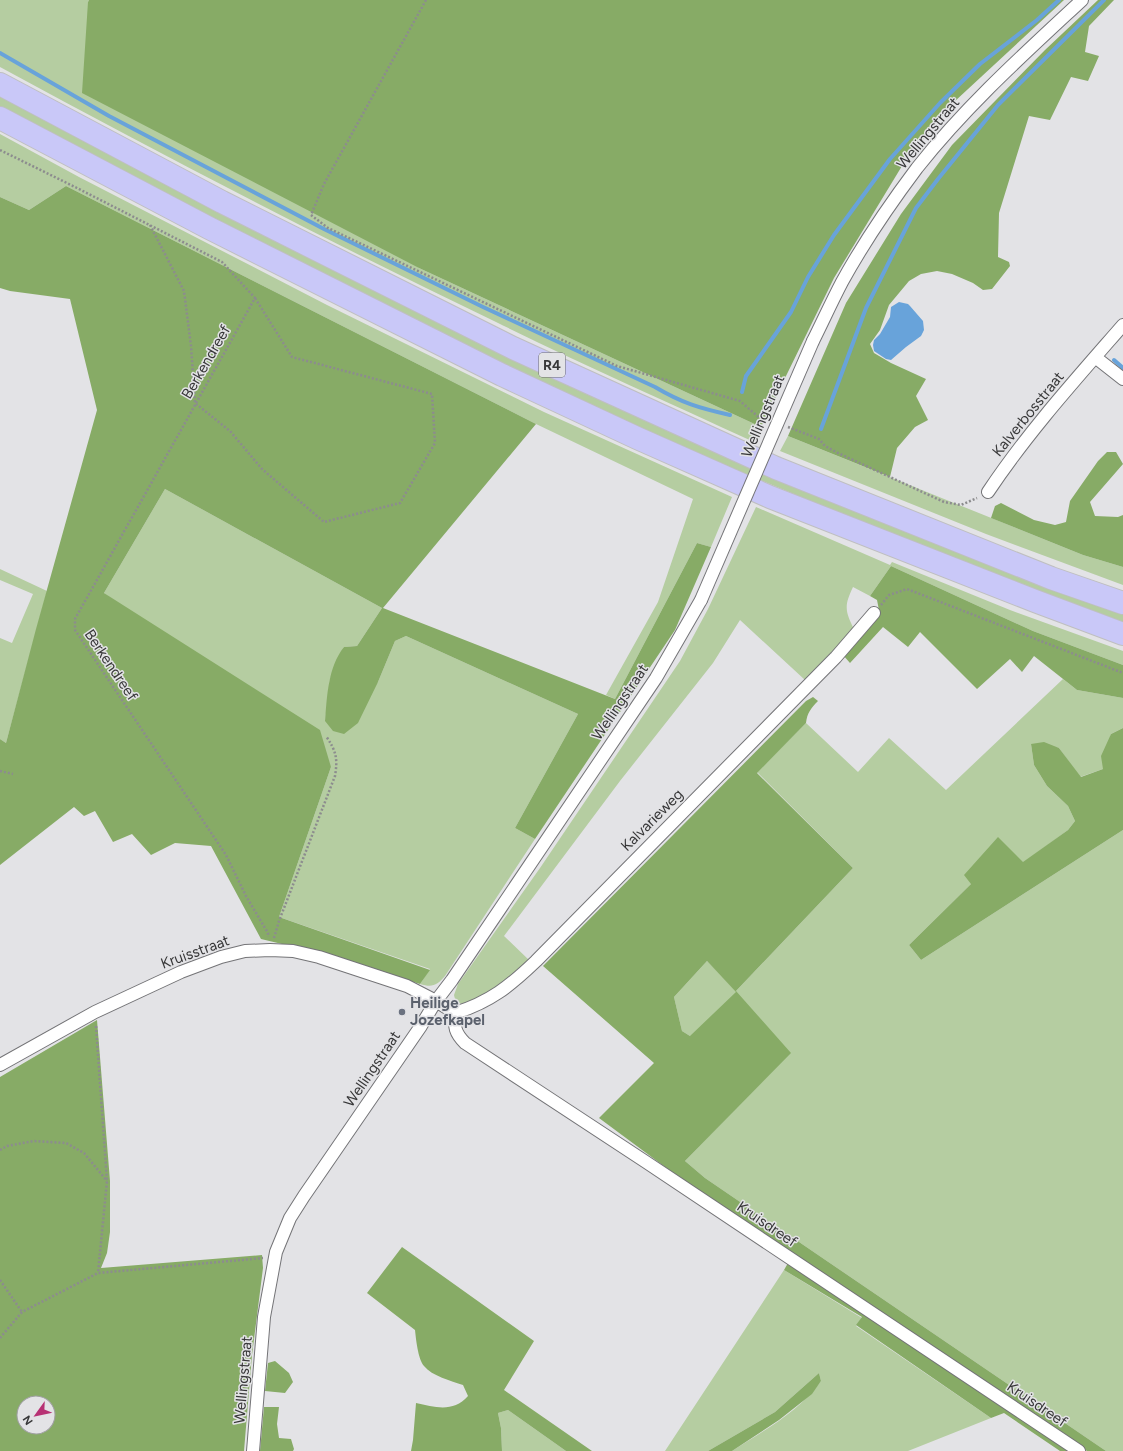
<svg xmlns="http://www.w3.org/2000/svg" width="1123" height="1451" font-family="Figtree,sans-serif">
<rect width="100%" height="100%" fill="#e3e3e6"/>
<path fill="#b5cda1" d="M 0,0 L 89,0 L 88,2 L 419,268 L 761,427 L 754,442 C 668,402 581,364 496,322 C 329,242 164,156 0,67 Z
M 0,96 L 182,192 L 1123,613 L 1123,623 C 995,576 867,525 741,472 C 671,443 601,410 532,377 C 352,292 176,199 0,106 Z
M 0,134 L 79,177 L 327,305 L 544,412 L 732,497 L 711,547 L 697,543 L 615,699 L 606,695 L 658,602 L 693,499 L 536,424 L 66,186 L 29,210 L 0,197 Z
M 788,436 L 1083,555 L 1123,567 L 1123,585 L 986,534 L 780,451 Z
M 165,489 L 382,608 L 357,646 L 344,647 L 330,679 L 325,721 L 378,682 L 395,641 L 406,636 L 578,714 L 515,828 L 535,839 L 445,976 C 437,985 433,988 420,984 L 430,969 L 279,917 L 331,767 L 104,593 Z
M 756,507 L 890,565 L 892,562 L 1010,610 L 1123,651 L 1123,665 L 1033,631 L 891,566 L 870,596 L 853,587 C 844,606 845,611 854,629 L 805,680 L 740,620 L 713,663 L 620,781 L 504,936 L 530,961 C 520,970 459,1025 454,995 L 458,984 L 540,868 L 680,661 L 708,609 Z
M 0,569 L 47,591 L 6,743 L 0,739 L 0,638 L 12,643 L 33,594 L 0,580 Z
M 1063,679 L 1077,690 L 1123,698 L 1123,728 L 1111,734 L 1103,769 L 1080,777 L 1059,748 L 1031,744 L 1034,765 L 1047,786 L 1068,806 L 1075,821 L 1068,830 L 1023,863 L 998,838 L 971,884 L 909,945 L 921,960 L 1123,830 L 1123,1451 L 1106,1451 L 705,1178 L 685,1161 L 790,1053 L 690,1036 L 682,1031 L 674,997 L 707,961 L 736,991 L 853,868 L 757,772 L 806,723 L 858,772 L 889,738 L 946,790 Z
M 784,1270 L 862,1318 L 856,1326 L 991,1418 L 908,1451 L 732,1451 C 763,1431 799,1412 821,1381 L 819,1373 L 775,1412 L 708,1451 L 665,1451 Z
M 508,1410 L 566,1451 L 502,1451 L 501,1428 L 498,1413 Z"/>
<path fill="#87ab66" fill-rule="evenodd" d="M 89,0 L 1064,0 L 954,102 L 905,161 L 834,278 L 761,427 L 419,268 L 82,93 L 88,2 Z
M 1098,0 L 1114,0 L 1089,26 L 1085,52 L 1099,56 L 1088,81 L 1071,77 L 1050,120 L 1029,116 L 999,213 L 998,257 L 1009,262 L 1010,266 L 992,289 L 983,290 L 973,283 L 952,274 L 937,271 L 921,274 L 909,281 L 889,305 L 880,330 L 870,344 L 874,353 L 891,363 L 926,379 L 916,396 L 928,420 L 915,427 L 897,448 L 890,477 L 788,436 L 846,303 L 901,214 L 952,145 L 1045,50 Z
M 66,186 L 536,424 L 383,608 L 615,699 L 697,543 L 711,547 L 675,630 L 535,839 L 515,828 L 578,714 L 406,636 L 395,641 L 378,682 L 358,723 L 344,734 L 333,731 L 325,721 C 327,696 328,667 344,647 L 357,646 L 382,608 L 165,489 L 104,593 L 320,730 L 331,767 L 279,917 L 430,970 L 420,984 L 324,954 L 261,939 L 211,846 L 175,843 L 151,855 L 132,834 L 113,842 L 95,811 L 84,816 L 74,807 L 0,865 L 0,739 L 6,743 L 36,629 L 97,410 L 70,299 L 10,291 L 0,288 L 0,197 L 29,210 Z
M 1107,452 L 1116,452 L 1123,464 L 1090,502 L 1095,516 L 1118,517 L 1123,515 L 1123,567 L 1083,555 L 991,518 L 995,506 L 1001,503 L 1034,520 L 1055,525 L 1066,522 L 1070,501 L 1098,461 Z
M 891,566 L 1033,631 L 1123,665 L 1123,698 L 1077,690 L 1034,656 L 1022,672 L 1010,659 L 977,689 L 920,632 L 908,647 L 883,627 L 850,663 L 843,655 L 880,615 L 877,600 L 870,596 Z
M 813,697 L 818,701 C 811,708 807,713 806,723 L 757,773 L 853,868 L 736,991 L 791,1053 L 685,1161 L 705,1178 L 1106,1451 L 1087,1451 L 688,1184 L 599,1118 L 654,1063 L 543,966 L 806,701 ZM 707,961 L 736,992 L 690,1036 L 682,1031 L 674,997 Z
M 1123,728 L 1123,830 L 921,960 L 909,945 L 971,884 L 964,875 L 998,837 L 1023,862 L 1068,830 L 1075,821 L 1068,806 L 1047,786 L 1034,765 L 1031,744 L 1044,742 L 1059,748 L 1081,777 L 1103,769 L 1101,756 L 1111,734 Z
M 97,1020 L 110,1181 L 110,1232 L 107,1253 L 101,1268 L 262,1255 L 263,1268 L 252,1355 L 244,1451 L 0,1451 L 0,1077 ZM 24,1403 L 48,1403 L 48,1427 L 24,1427 Z
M 402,1247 L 534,1341 L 504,1390 L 592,1451 L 566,1451 L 508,1410 L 498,1413 L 501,1428 L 502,1451 L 411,1451 L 413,1440 L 416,1403 C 435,1407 453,1413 468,1396 L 463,1385 C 451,1381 432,1376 424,1366 C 418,1359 416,1339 415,1330 L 367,1293 Z
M 788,1263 L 1070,1451 L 1060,1451 L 1004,1413 L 991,1418 L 856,1325 L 862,1317 L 784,1270 Z
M 275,1361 L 289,1373 L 293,1382 L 285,1393 L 265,1391 L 268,1363 Z
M 819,1373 L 821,1381 L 812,1394 L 779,1420 L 732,1451 L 708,1451 L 775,1412 Z
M 264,1407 L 279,1407 L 277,1424 L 279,1438 L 291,1439 L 294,1449 L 293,1451 L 260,1451 Z"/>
<path fill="#68a3da" d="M 899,302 L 908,304 L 910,306 L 923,321 L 924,330 L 921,336 L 906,347 L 891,360 L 886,359 L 874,351 L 873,345 L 874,340 L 880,334 L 890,317 L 891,307 Z"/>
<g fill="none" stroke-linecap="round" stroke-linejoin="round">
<path stroke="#68a3da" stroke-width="4" d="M 0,53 L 109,116 L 324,229 L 483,307 L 655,387 C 682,403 699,408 730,415
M 1114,360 L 1123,368
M 742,392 L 746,376 L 791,312 L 808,277 L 834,235 L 890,159 L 940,103 L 980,64 L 1037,20 L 1059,0
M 821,429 L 866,308 L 916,208 L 938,179 L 998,105 L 1104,0"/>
<defs>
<path id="street" d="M 813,341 C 823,321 832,301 842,282 C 864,242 890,204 917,168 C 966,106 1025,53 1082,0
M 1095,357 L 1123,379
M 988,492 C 1028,432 1076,379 1123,325
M 455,1013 C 454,1027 455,1033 465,1043 L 646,1162 L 1079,1451
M 0,1065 L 95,1012 L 153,985 L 181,972 L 221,957 L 245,951 L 270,950 L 293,951 L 319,957 L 407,986 L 436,1001 L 455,1013 C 490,1002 510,986 536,961 L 836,657 L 874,613
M 253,1451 L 264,1317 L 276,1252 L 290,1218 L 304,1196 L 421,1026 L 436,1001 L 452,980 L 656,678 L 701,600"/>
<path id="highway" d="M 0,84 L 222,202 L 513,348 L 776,468 L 1051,578 L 1123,603
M 0,118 L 209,228 L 502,375 L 637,438 L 770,497 L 1035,601 L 1123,634"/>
</defs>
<use href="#street" stroke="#747477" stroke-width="14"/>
<use href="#highway" stroke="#bfbfc0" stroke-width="24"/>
<path stroke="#8c8c8e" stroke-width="2.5" stroke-dasharray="2 2" stroke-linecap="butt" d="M 426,0 L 324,184 L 311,215 L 328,228 L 617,366 L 740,401 L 762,420 L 766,421
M 0,150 L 77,188 L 222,262 L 255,298 L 75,619 L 75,630 L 226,855 L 246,896 L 268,933 L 268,937
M 150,225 L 184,291 L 191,346 L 195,403 L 230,431 L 262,469 L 324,522 L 400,503 L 435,443 L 432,394 L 292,357 L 255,298
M 788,427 L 819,439 L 825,446 L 838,453 L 944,502 L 961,505 L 977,498
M 881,605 L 889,595 L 907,589 L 1123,673
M 0,771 L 13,774
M 274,938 L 279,921 L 335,776 C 338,758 336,751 326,736
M 96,1026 L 107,1181 L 98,1273
M 0,1150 L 7,1146 L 34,1141 L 66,1143 L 84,1153 L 107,1181
M 0,1280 L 22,1312
M 0,1338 L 22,1312 L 98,1273 L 263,1258"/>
<use href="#street" stroke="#fff" stroke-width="12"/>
<use href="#highway" stroke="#c9c8f8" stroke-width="22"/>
<defs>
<path id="street-bridge" d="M 701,600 L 813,341"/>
</defs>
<use href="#street-bridge" stroke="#747477" stroke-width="14" stroke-linecap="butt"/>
<use href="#street-bridge" stroke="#fff" stroke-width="12"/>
</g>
<circle fill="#6b7280" stroke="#e3e3e6" stroke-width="1.5" cx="402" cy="1012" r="4"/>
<g text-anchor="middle" stroke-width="3" stroke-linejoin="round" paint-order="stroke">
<rect fill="#e3e3e6" stroke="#6b6b6d" stroke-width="1" x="539" y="353" width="26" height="24" rx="3"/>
<g font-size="14" font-weight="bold" fill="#383839">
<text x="552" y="370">R4</text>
</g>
<g font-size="15" fill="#383839" stroke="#e3e3e6">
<text transform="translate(928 133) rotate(-50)" y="5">Wellingstraat</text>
<text transform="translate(206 362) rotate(-60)" y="5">Berkendreef</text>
<text transform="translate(1028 414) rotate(-51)" y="5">Kalverbosstraat</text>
<text transform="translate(763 416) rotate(-67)" y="5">Wellingstraat</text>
<text transform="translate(111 665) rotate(56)" y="5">Berkendreef</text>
<text transform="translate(620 702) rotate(-56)" y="5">Wellingstraat</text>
<text transform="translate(652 820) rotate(-45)" y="5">Kalvarieweg</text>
<text transform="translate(195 952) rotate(-20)" y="5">Kruisstraat</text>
<text transform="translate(372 1069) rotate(-56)" y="5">Wellingstraat</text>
<text transform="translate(767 1224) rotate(34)" y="5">Kruisdreef</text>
<text transform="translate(243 1380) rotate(-85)" y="5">Wellingstraat</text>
<text transform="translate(1037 1404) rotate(34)" y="5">Kruisdreef</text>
</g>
<g font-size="15" font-weight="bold" fill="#5b616d" stroke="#e3e3e6" text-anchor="start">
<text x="410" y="1008">Heilige<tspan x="410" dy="17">Jozefkapel</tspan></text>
</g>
</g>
<g transform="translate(36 1415) rotate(237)"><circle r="19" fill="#e3e3e6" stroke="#9f9fa1"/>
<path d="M0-3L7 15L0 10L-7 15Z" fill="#b73174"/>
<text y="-6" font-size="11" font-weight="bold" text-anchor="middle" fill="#383839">N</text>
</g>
</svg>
